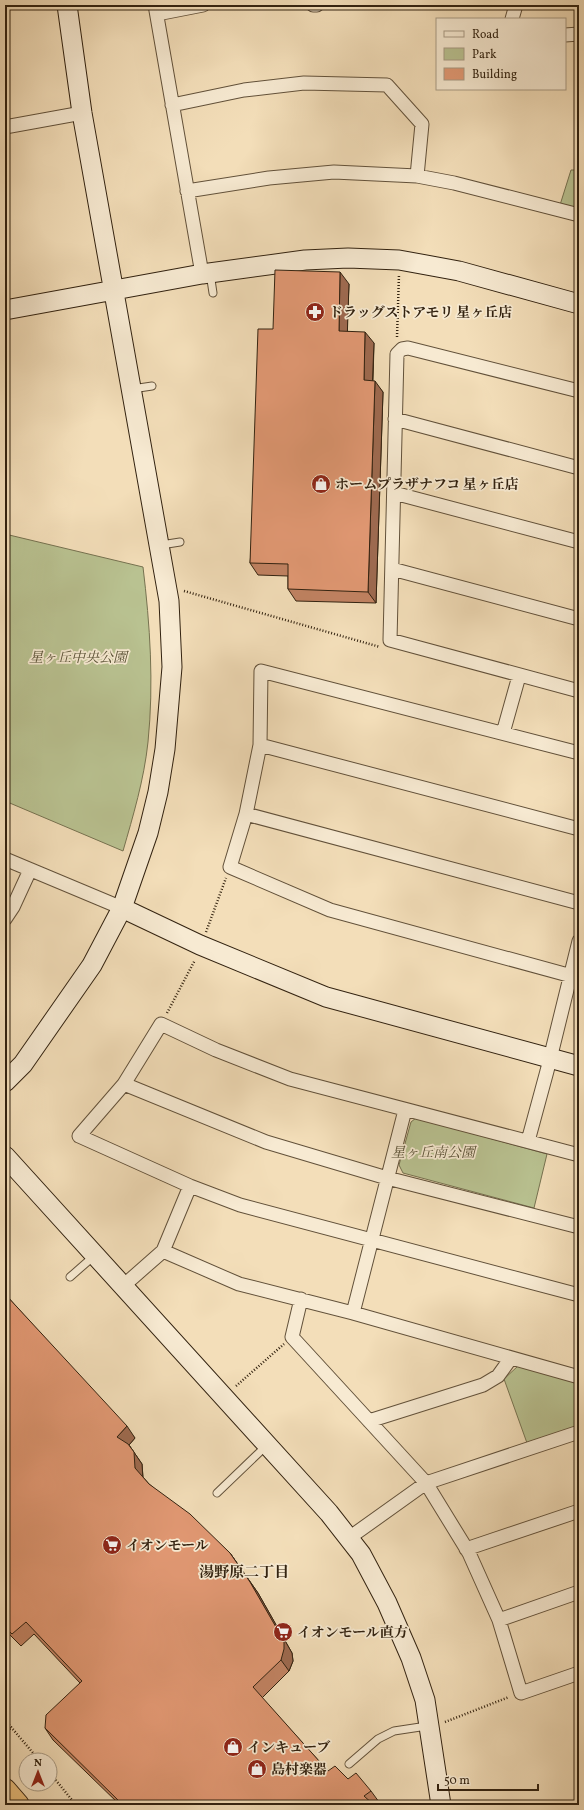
<svg xmlns="http://www.w3.org/2000/svg" width="584" height="1810" font-family="Vollkorn,'Noto Serif JP',serif">
<rect width="100%" height="100%" fill="#f3deb9"/>
<filter id="stains"><feTurbulence type="fractalNoise" baseFrequency=".005" numOctaves="4"/><feColorMatrix values="0 0 0 0 .2 0 0 0 0 .09 0 0 0 0 .02 0 0 0 .5 -.17"/></filter>
<radialGradient id="worn" r=".72"><stop offset=".6" stop-color="#630" stop-opacity="0"/><stop offset="1" stop-color="#630" stop-opacity=".3"/></radialGradient>
<path fill="#b9c291" stroke="#767250" d="M 571,170 L 579,170 L 579,209 L 560,205 Z
M 5,534 L 143,567 C 150,625 154,683 148,742 C 144,780 133,816 123,851 L 5,801 Z
M 416,1118 L 547,1154 L 534,1208 L 403,1173 L 399,1165 L 411,1122 Z
M 518,1366 L 579,1382 L 579,1426 L 527,1443 L 504,1379 Z"/>
<g fill="none" stroke-linecap="round" stroke-linejoin="round">
<defs>
<path id="lane" d="M 210,273 L 213,293
M 132,389 L 152,386
M 161,545 L 180,542
M 70,1277 L 94,1256
M 217,1493 L 267,1445
M 349,1764 L 378,1739 L 394,1731 L 427,1726"/>
<path id="street" d="M 155,5 L 202,274
M 313,5 L 317,5
M 157,14 L 203,5
M 512,19 L 516,5
M 565,35 L 579,34
M 172,105 L 244,90 L 304,83 L 387,85 L 422,124 L 417,176
M 5,127 L 82,113
M 187,191 L 269,178 L 334,172 L 417,176 L 454,183 L 579,215
M 579,391 L 408,348 L 402,349 L 397,354 L 390,640 L 579,691
M 395,419 L 579,468
M 394,493 L 579,542
M 392,569 L 579,619
M 503,733 L 519,676
M 260,745 L 579,829
M 579,753 L 261,671 L 260,745 L 246,814 L 230,867 L 330,910 L 579,978
M 246,814 L 579,903
M 5,859 L 122,908
M 5,919 L 13,907 L 30,870
M 124,1084 L 266,1142 L 387,1178 L 579,1227
M 528,1141 L 547,1071 L 579,941
M 579,1155 L 290,1079 L 216,1050 L 161,1024 L 124,1084 L 79,1136 L 190,1186 L 240,1205 L 579,1295
M 163,1251 L 239,1284 L 353,1313 L 579,1377
M 122,1287 L 163,1251 L 190,1186
M 301,1299 L 292,1337 L 426,1483 L 469,1553 L 499,1620 L 521,1693 L 579,1673
M 353,1313 L 405,1110
M 369,1421 L 483,1385 L 498,1376 L 511,1358
M 349,1538 L 426,1483 L 579,1432
M 466,1549 L 579,1511
M 499,1620 L 579,1592"/>
<path id="secondary" d="M 5,310 L 202,274 L 305,260 L 348,258 L 399,260 L 459,271 L 579,304
M 122,908 L 200,945 L 326,997 L 579,1066
M 5,1082 L 23,1064 L 92,965 L 122,908 L 148,833 L 158,792 L 165,749 L 172,667 L 169,601 L 82,113 L 67,5
M 5,1156 L 329,1513 L 361,1554 L 387,1603 L 411,1658 L 425,1700 L 441,1805"/>
<path id="highway" d="M 5,1790 L 18,1805"/>
</defs>
<use href="#lane" stroke="#62513a" stroke-width="9"/>
<use href="#street" stroke="#62513a" stroke-width="15"/>
<use href="#secondary" stroke="#322210" stroke-width="21"/>
<use href="#highway" stroke="#322210" stroke-width="24"/>
<path stroke="#322210" stroke-width="2.5" stroke-dasharray="1 2" stroke-linecap="butt" d="M 397,337 L 399,274
M 184,591 L 380,647
M 206,932 L 226,878
M 167,1013 L 195,960
M 236,1386 L 284,1344
M 5,1720 L 39,1760
M 445,1722 L 509,1697
M 5,1733 L 12,1727
M 50,1773 L 76,1805"/>
<use href="#lane" stroke="#f7ead2" stroke-width="7"/>
<use href="#street" stroke="#f7ead2" stroke-width="13"/>
<use href="#secondary" stroke="#f7ead2" stroke-width="19"/>
<use href="#highway" stroke="#eabf7c" stroke-width="22"/>
</g>
<path fill="#c28363" stroke="#322210" d="M 349,284 L 347,331 L 374,343 L 373,381 L 383,392 L 376,603 L 296,601 L 288,589 L 288,576 L 258,575 L 250,563 L 273,329 Z
M 5,1294 L 135,1438 L 129,1445 L 142,1464 L 143,1477 L 149,1484 L 230,1553 L 258,1593 L 292,1653 L 293,1661 L 289,1671 L 262,1698 L 328,1771 L 371,1791 L 379,1802 L 376,1805 L 120,1805 L 53,1740 L 45,1728 L 80,1683 L 34,1634 L 21,1646 L 5,1630 Z"/>
<path fill="#9e6a50" stroke="#322210" d="M 340,272 L 349,284 L 347,343 L 339,331 Z
M 365,332 L 374,343 L 372,392 L 364,380 Z
M 375,381 L 383,392 L 376,603 L 368,592 Z
M 127,1426 L 135,1438 L 129,1445 L 142,1464 L 143,1480 L 135,1468 L 117,1437 Z
M 230,1553 L 258,1593 L 292,1653 L 293,1661 L 289,1671 L 281,1660 Z"/>
<path fill="#e19873" stroke="#322210" d="M 275,270 L 340,272 L 339,331 L 365,332 L 364,380 L 375,381 L 368,592 L 288,589 L 288,564 L 250,563 L 258,329 L 273,329 Z
M 5,1294 L 127,1426 L 117,1437 L 128,1444 L 134,1452 L 135,1468 L 149,1484 L 190,1514 L 230,1553 L 250,1582 L 284,1641 L 284,1649 L 281,1660 L 253,1687 L 328,1771 L 335,1766 L 348,1779 L 356,1773 L 371,1791 L 364,1796 L 374,1805 L 123,1805 L 45,1728 L 46,1715 L 82,1681 L 26,1622 L 12,1634 L 5,1627 Z"/>
<defs>
<symbol id="pharmacy-disc" viewBox="-11 -11 22 22"><circle r="9.5" fill="#8f2418" stroke="#f7ead2"/><path d="M-2-6h4v4h4v4h-4v4h-4v-4h-4v-4h4Z" fill="#fff"/></symbol>
<symbol id="shop-disc" viewBox="-11 -11 22 22"><circle r="9.5" fill="#8f2418" stroke="#f7ead2"/><path d="M-5-2.5h2.3a2.7 3.5 0 0 1 5.4 0H5L5.5 6h-11ZM-1.5-2.5h3a1.5 2.3 0 0 0-3 0Z" fill="#fff"/></symbol>
<symbol id="supermarket-disc" viewBox="-11 -11 22 22"><circle r="9.5" fill="#8f2418" stroke="#f7ead2"/><path d="M-6-5.5h2.5l.6 2H6L4.5 2H-2.5L-4.4-4H-6ZM-1.5 3.2a1.3 1.3 0 1 0 .1 0ZM3 3.2a1.3 1.3 0 1 0 .1 0Z" fill="#fff"/></symbol>
</defs>
<g fill-rule="evenodd">
<use href="#pharmacy-disc" x="304" y="301" width="22" height="22"/>
<use href="#shop-disc" x="310" y="473" width="22" height="22"/>
<use href="#supermarket-disc" x="101" y="1534" width="22" height="22"/>
<use href="#supermarket-disc" x="272" y="1621" width="22" height="22"/>
<use href="#shop-disc" x="222" y="1736" width="22" height="22"/>
<use href="#shop-disc" x="246" y="1758" width="22" height="22"/>
</g>
<g text-anchor="middle" stroke-width="3.5" stroke-linejoin="round" paint-order="stroke">
<g font-size="14" font-weight="bold" fill="#322210" stroke="#f7ead2" text-anchor="start">
<text x="329" y="317">ドラッグストアモリ 星ヶ丘店</text>
<text x="335" y="489">ホームプラザナフコ 星ヶ丘店</text>
<text x="126" y="1550">イオンモール</text>
<text x="297" y="1637">イオンモール直方</text>
<text x="247" y="1752">インキューブ</text>
<text x="271" y="1774">島村楽器</text>
</g>
<g font-size="14" font-style="italic" fill="#5a5237" stroke="#f7ead2">
<text x="78" y="662">星ヶ丘中央公園</text>
<text x="433" y="1157">星ヶ丘南公園</text>
</g>
<g font-size="15" font-weight="bold" fill="#322210" stroke="#f7ead2">
<text x="244" y="1577">湯野原二丁目</text>
</g>
</g>
<rect width="584" height="1810" fill="none" stroke="#f3deb9" stroke-width="20"/>
<rect x="6" y="6" width="572" height="1798" fill="none" stroke="#322210" stroke-width="2"/>
<rect x="10" y="10" width="564" height="1790" fill="none" stroke="#322210"/>
<rect x="436" y="18" width="130" height="72" fill="#f7ead2" stroke="#a89a84"/>
<rect x="444" y="31" width="20" height="6" fill="#f7ead2" stroke="#a89a84"/>
<text x="472" y="38" font-size="12" fill="#322210">Road</text>
<rect x="444" y="48" width="20" height="12" fill="#b9c291" stroke="#a89a84"/>
<text x="472" y="58" font-size="12" fill="#322210">Park</text>
<rect x="444" y="68" width="20" height="12" fill="#e19873" stroke="#a89a84"/>
<text x="472" y="78" font-size="12" fill="#322210">Building</text>
<g transform="translate(38 1772)"><circle r="19" fill="#f7ead2" stroke="#a89a84"/>
<path d="M0-3L7 15L0 10L-7 15Z" fill="#8f2418"/>
<text y="-6" font-size="11" font-weight="bold" text-anchor="middle" fill="#322210">N</text>
</g>
<path d="M438 1784v6h100v-6" fill="none" stroke="#322210" stroke-width="2"/>
<text x="444" y="1784" font-size="12" fill="#322210" stroke="#f7ead2" stroke-width="3" paint-order="stroke">50 m</text>
<rect width="100%" height="100%" filter="url(#stains)"/>
<rect width="100%" height="100%" fill="url(#worn)"/>
</svg>
